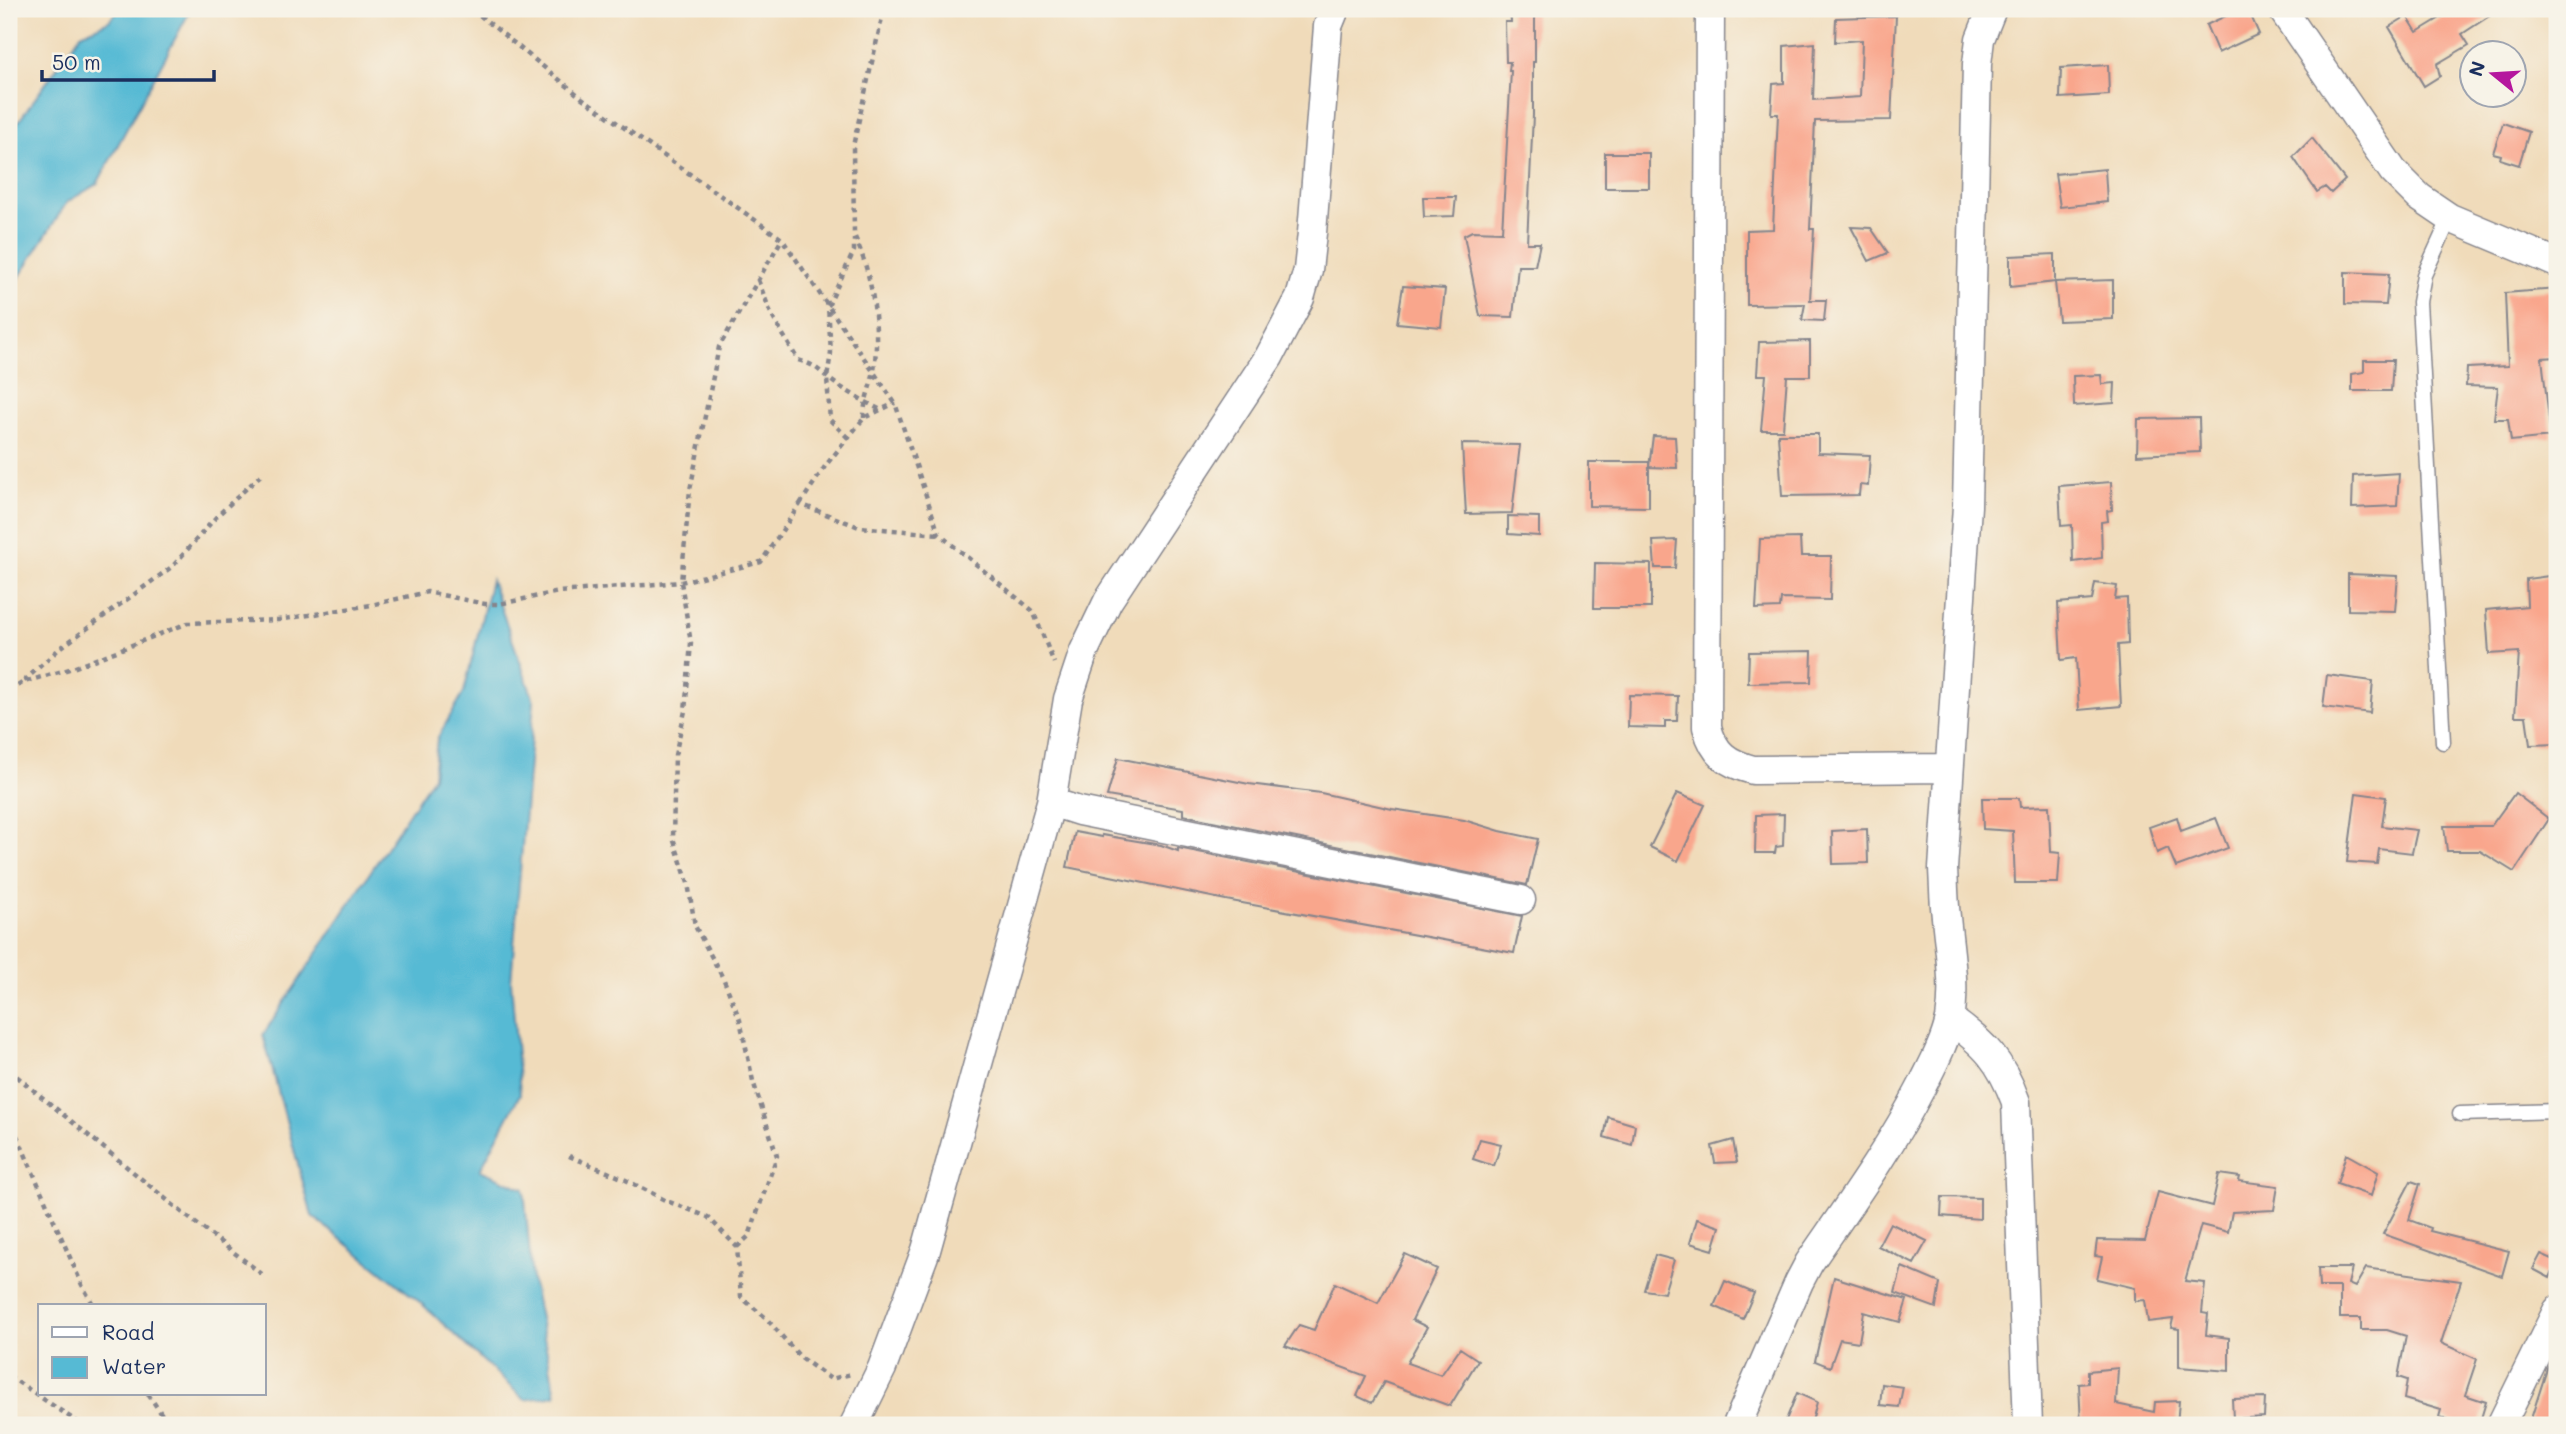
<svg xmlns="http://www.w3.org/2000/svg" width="2566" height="1434" font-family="Mali,sans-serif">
<rect width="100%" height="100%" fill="#f7f3e8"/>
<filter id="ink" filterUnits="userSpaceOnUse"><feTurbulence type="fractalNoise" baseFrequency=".0143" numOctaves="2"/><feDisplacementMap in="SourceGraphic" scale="14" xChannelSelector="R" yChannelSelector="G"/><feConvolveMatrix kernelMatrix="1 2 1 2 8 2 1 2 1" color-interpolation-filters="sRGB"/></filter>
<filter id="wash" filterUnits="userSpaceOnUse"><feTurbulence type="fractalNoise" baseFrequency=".00686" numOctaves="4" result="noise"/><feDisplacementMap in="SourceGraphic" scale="28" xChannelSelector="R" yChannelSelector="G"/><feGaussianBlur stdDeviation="1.57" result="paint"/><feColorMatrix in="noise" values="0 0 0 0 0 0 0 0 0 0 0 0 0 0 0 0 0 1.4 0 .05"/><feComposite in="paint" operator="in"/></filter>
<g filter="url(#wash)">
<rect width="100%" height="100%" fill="#f0dbba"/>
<path fill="#56bad4" stroke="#387499" stroke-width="2" d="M 120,9 L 191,9 L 97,184 L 67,202 L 9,293 L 9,135 L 81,34 L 109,21 Z
M 491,580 L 534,701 L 511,981 L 520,1094 L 480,1170 L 524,1189 L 532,1280 L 556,1395 L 525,1400 L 421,1303 L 312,1216 L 263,1035 L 433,777 L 437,739 L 464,692 Z"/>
<g id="blocks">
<path fill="#f9a68c" d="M 1510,9 L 1535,9 L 1535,62 L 1533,62 L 1533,115 L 1527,243 L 1540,243 L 1535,266 L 1518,266 L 1513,317 L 1480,316 L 1464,235 L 1472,231 L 1502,232 L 1511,71 L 1509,71 L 1510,62 L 1506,62 L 1505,22 L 1511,22 Z
M 2241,9 L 2248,9 L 2259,34 L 2218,53 L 2206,25 Z
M 2455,9 L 2500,9 L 2462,34 L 2469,45 L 2437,64 L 2440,76 L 2424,86 L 2389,27 L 2407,16 L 2417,32 Z
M 1896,16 L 1891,120 L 1815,121 L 1810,229 L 1814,229 L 1810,300 L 1826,300 L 1824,321 L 1802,320 L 1805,304 L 1747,305 L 1747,230 L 1773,229 L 1778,114 L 1771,114 L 1773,84 L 1784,83 L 1784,46 L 1815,43 L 1813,100 L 1860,97 L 1862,40 L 1835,42 L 1836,18 Z
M 2108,65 L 2109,95 L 2060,98 L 2061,68 Z
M 2503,123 L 2529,132 L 2519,165 L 2500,159 L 2501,155 L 2493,153 Z
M 2312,138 L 2345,180 L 2331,193 L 2325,187 L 2317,192 L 2293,157 Z
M 1605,153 L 1649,153 L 1649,188 L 1605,188 Z
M 2105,169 L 2107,202 L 2060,207 L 2055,174 Z
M 1423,197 L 1456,197 L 1454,216 L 1424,217 Z
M 1851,227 L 1871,228 L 1888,253 L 1869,261 Z
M 2055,254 L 2055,282 L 2010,287 L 2010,256 Z
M 2345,272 L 2389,274 L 2386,305 L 2345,304 Z
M 2113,280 L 2113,319 L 2059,321 L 2055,282 Z
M 1403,286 L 1445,289 L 1441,327 L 1397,323 Z
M 2557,289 L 2557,357 L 2542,358 L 2551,437 L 2511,441 L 2508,419 L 2494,419 L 2498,387 L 2466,386 L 2467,368 L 2508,366 L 2505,293 Z
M 1810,341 L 1810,376 L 1787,376 L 1783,430 L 1761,430 L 1766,375 L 1757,375 L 1759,342 Z
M 2364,360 L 2393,360 L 2391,391 L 2352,391 L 2352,374 L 2364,372 Z
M 2101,375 L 2102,384 L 2115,383 L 2114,403 L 2074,406 L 2073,376 Z
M 2199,418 L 2200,452 L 2137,455 L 2138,419 Z
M 1778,434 L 1818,434 L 1818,453 L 1870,455 L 1868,486 L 1860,485 L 1859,495 L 1782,496 Z
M 1653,436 L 1675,437 L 1677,468 L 1649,467 Z
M 1462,444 L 1520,445 L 1512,513 L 1466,514 Z
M 1589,462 L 1649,462 L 1649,507 L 1589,506 Z
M 2399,473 L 2397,506 L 2352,508 L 2353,476 Z
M 2111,482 L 2112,510 L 2107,511 L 2108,521 L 2101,522 L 2102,558 L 2073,562 L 2072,525 L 2061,526 L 2059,486 Z
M 1508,516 L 1539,517 L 1539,536 L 1508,534 Z
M 1800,538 L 1801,556 L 1831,556 L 1830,600 L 1781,599 L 1780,608 L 1756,609 L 1760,539 Z
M 1677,540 L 1675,568 L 1655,568 L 1653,541 Z
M 1595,563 L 1651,564 L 1651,608 L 1594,608 Z
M 2348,574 L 2398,576 L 2395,611 L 2348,610 Z
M 2557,575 L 2557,716 L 2555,717 L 2557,744 L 2530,745 L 2526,716 L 2515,716 L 2519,652 L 2489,654 L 2486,610 L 2527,606 L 2526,579 Z
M 2095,583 L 2117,586 L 2115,599 L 2127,598 L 2128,644 L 2118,645 L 2121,706 L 2079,710 L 2076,658 L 2061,660 L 2058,603 L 2092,600 Z
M 1812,651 L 1811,682 L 1748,683 L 1749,652 Z
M 2327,675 L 2373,681 L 2370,713 L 2323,707 Z
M 1629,695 L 1678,696 L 1677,721 L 1665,721 L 1665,728 L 1628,727 Z
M 1118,758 L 1249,784 L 1321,793 L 1392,809 L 1464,820 L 1500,831 L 1538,839 L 1527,885 L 1183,815 L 1183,809 L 1107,796 Z
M 1677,793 L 1705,805 L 1678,861 L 1650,847 Z
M 2356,793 L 2386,797 L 2382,826 L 2417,830 L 2412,853 L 2379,849 L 2377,864 L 2347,862 Z
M 2515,793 L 2549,819 L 2514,872 L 2480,851 L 2447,851 L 2444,826 L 2491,826 Z
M 1982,798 L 2019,798 L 2020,807 L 2049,806 L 2051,852 L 2060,853 L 2058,883 L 2015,883 L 2013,831 L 1983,829 Z
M 1784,814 L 1783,846 L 1776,847 L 1775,853 L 1755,853 L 1756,815 Z
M 2177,817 L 2181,831 L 2216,818 L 2228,848 L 2176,867 L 2168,848 L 2157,853 L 2149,827 Z
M 1867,829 L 1868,863 L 1833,864 L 1832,831 Z
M 1075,832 L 1102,837 L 1102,835 L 1161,845 L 1178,851 L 1178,848 L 1522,916 L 1514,953 L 1226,900 L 1067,867 Z
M 1608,1117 L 1635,1125 L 1632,1145 L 1604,1137 Z
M 1480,1139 L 1501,1144 L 1494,1166 L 1473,1159 Z
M 1733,1140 L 1737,1162 L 1715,1163 L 1712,1146 Z
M 2346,1154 L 2378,1172 L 2371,1196 L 2337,1184 Z
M 2219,1174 L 2240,1177 L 2239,1181 L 2278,1186 L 2274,1210 L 2232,1212 L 2228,1232 L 2201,1225 L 2185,1281 L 2205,1283 L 2202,1313 L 2208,1314 L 2206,1335 L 2229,1338 L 2229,1371 L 2179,1367 L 2179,1329 L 2171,1328 L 2173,1319 L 2148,1322 L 2145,1300 L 2135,1301 L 2135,1288 L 2097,1279 L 2102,1257 L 2095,1256 L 2097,1240 L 2145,1241 L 2158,1192 L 2212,1206 Z
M 2411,1181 L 2420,1184 L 2409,1220 L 2431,1228 L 2430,1231 L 2509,1251 L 2502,1276 L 2383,1234 Z
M 1942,1197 L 1980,1198 L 1980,1219 L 1941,1216 Z
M 1697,1219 L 1720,1227 L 1713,1250 L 1690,1243 Z
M 1890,1223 L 1927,1241 L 1914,1264 L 1878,1246 Z
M 1405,1254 L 1437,1269 L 1412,1320 L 1427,1327 L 1407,1363 L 1441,1375 L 1460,1348 L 1478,1360 L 1450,1406 L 1384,1382 L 1372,1403 L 1357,1396 L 1366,1376 L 1285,1346 L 1299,1325 L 1314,1330 L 1335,1283 L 1378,1303 Z
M 2541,1254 L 2557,1261 L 2550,1278 L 2533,1269 Z
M 1655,1255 L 1674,1260 L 1664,1293 L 1644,1290 Z
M 1902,1267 L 1940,1283 L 1936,1308 L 1895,1293 Z
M 2318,1268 L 2352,1268 L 2348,1284 L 2355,1287 L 2366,1268 L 2461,1281 L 2441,1343 L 2477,1359 L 2465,1395 L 2486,1402 L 2479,1425 L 2465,1425 L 2439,1417 L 2441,1410 L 2404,1399 L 2407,1380 L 2398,1377 L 2406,1336 L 2387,1330 L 2361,1330 L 2361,1318 L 2340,1318 L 2340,1287 L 2319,1287 Z
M 1834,1277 L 1907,1300 L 1900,1322 L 1864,1312 L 1859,1342 L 1840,1339 L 1830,1367 L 1815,1361 Z
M 1725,1281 L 1754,1293 L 1743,1319 L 1714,1306 Z
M 2557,1350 L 2557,1425 L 2529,1425 L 2547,1369 Z
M 2118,1368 L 2116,1404 L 2154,1412 L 2155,1402 L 2179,1401 L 2177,1425 L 2081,1425 L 2079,1384 L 2088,1383 L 2088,1371 Z
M 1882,1384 L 1903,1387 L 1899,1407 L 1880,1405 Z
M 1797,1393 L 1817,1402 L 1811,1425 L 1784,1425 Z
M 2265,1398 L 2264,1417 L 2233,1419 L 2232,1399 Z"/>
</g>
</g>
<g filter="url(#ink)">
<use href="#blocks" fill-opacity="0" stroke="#86858c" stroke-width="2"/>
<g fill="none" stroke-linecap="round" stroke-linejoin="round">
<defs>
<path id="lane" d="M 2443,742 L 2419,302 L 2424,275 L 2450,218
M 2460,1114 L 2557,1111"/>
<path id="street" d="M 1710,9 L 1707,727 C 1714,754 1727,763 1753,770 L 1949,768
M 2282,9 L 2393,171 L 2419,197 L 2450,218 L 2557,263
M 1051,802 L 1079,811 L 1521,900
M 1950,1019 C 1985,1044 2001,1061 2016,1102 L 2028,1425
M 854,1425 L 882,1368 L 926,1250 L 1051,802 L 1068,699 L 1084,651 L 1108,601 L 1269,357 L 1300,298 L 1308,270 L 1312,233 L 1328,26 L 1335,9
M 1737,1425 L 1799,1282 L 1809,1263 C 1848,1206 1889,1150 1921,1088 C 1932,1066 1945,1043 1950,1019 C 1956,985 1949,951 1946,917 C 1944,901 1944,885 1943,869 L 1967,506 L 1977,64 L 1980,39 L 1992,9
M 2501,1425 L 2557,1311"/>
</defs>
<use href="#lane" stroke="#86858c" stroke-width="17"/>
<use href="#street" stroke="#86858c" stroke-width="31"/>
<path stroke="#86858c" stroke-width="4.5" stroke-dasharray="5 5" stroke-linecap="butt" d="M 472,9 L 582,98 L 782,239 L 895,403 L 939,534 L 1033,611 L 1054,663
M 758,280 L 772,316 L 798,360 C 819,366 819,372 836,384 C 850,393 865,402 881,410
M 864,418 C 864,399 871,387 874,370 C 880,326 873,276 854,235 L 853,146 L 884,9
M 848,438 L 830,420 L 827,378 L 831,353 L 828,306 L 854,251 L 854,239
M 800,504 L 826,465 L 864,418 L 895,403
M 24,681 L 59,649 L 173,566 L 217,516 L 263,473
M 9,691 L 24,682 L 73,668 L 188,623 L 278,620 L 371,605 L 427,592 L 485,604 L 499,604 L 559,592 L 681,582 L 761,562 L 800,504 L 859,527 L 939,534
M 9,1070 L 189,1218 L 262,1274
M 9,1117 L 82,1285 L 94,1306
M 569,1156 L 622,1178 L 667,1201 L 708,1217 L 737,1247 L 741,1297 L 766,1318 L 801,1358 L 831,1379 L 851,1374
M 737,1247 L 749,1236 L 777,1156 L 753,1081 L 740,1020 L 724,980 L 695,926 L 688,883 L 673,838 L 675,755 L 685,711 L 691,643 L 681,582 L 690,490 L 719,347 L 782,239
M 9,1376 L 82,1425
M 148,1394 L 169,1425"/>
<use href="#lane" stroke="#fff" stroke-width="14"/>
<use href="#street" stroke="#fff" stroke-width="28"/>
</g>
</g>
<rect width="2566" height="1434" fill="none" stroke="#f7f3e8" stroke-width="35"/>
<rect x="38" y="1304" width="228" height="91" fill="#f7f3e8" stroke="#9fa5b1" stroke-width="2"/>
<rect x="52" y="1327" width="35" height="10" fill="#ffffff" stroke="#9fa5b1" stroke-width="2"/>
<text x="102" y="1340" font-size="21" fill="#1b2f5e">Road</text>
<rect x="52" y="1357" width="35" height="21" fill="#56bad4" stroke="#9fa5b1" stroke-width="2"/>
<text x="102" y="1374" font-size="21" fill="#1b2f5e">Water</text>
<g transform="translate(2493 74) rotate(288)"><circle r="33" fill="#f7f3e8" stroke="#9fa5b1" stroke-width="2"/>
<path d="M0-5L12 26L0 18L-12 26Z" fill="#b5179e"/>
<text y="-10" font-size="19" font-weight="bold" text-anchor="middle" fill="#1b2f5e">N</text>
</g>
<path d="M42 70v10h172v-10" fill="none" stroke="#1b2f5e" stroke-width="3.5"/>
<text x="52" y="70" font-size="21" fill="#1b2f5e" stroke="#f7f3e8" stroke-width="5" paint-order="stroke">50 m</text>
</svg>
